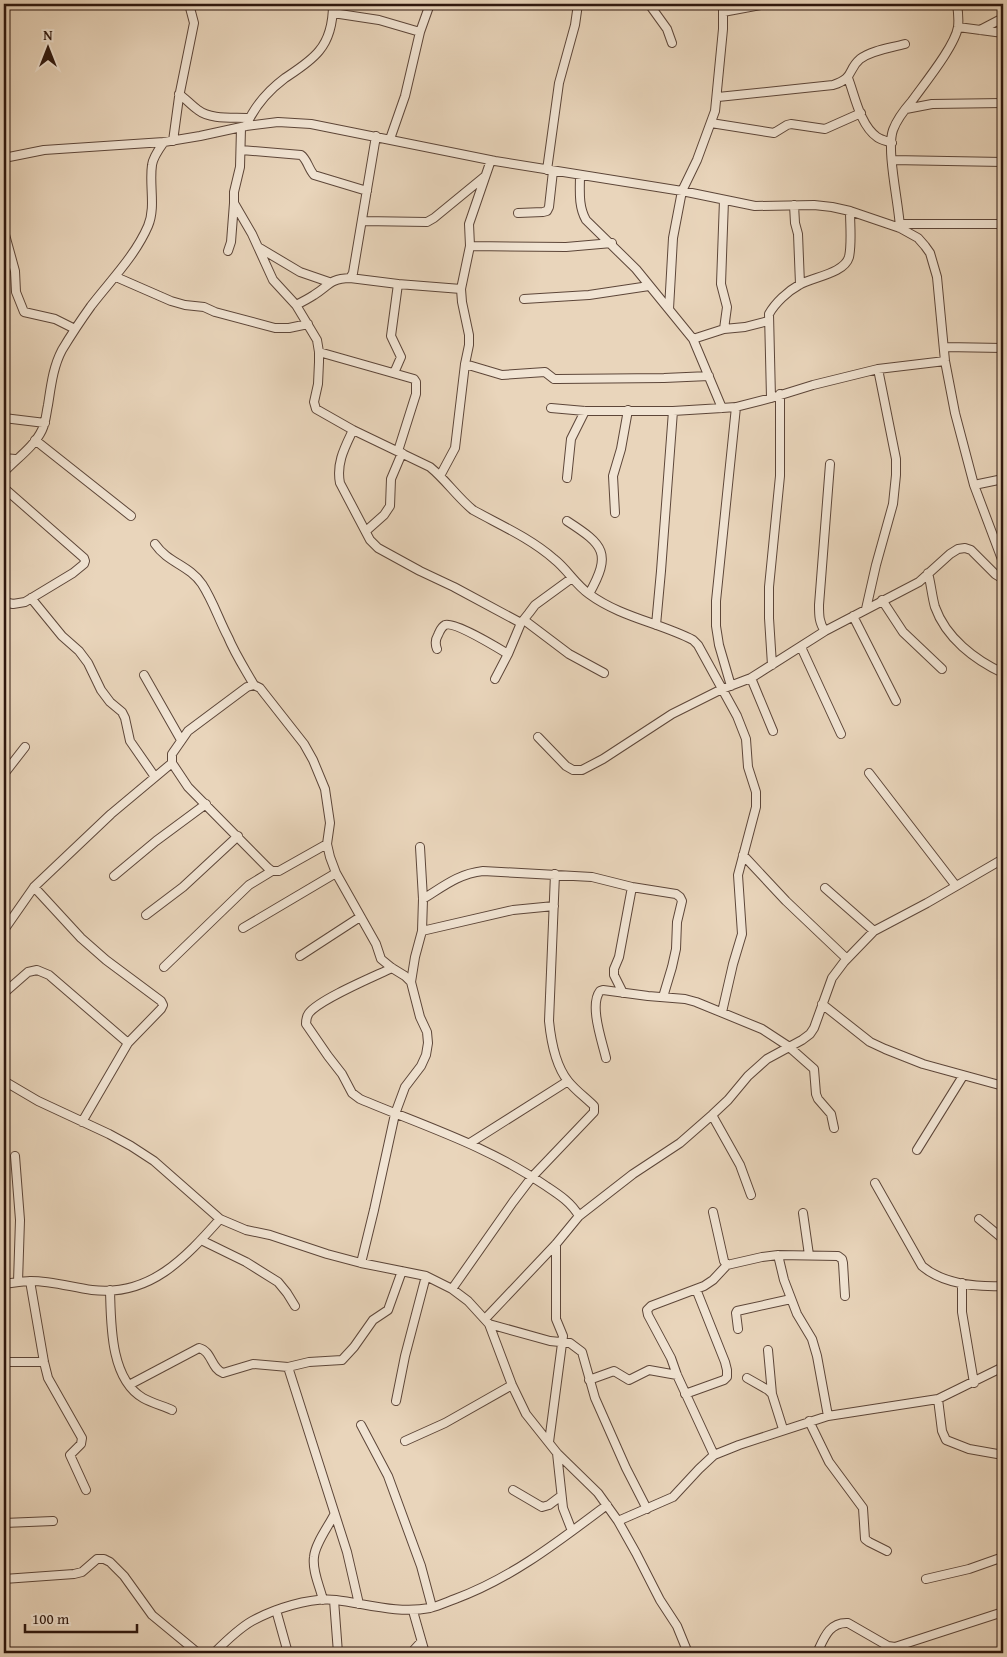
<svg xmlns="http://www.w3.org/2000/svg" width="1007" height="1657" font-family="'Gentium Book Plus',serif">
<rect width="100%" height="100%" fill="#e9d5bb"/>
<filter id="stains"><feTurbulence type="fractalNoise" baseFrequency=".004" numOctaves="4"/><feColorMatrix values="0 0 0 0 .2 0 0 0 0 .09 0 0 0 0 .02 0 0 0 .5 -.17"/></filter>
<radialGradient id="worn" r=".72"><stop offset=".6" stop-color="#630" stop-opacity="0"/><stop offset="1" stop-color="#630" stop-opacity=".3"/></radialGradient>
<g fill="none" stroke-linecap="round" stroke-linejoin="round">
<defs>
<path id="minor" d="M 649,4 L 667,29 L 672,43
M 723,12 L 766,4
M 333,13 L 379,20 L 420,32
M 958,27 L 1003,33
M 980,30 L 1003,18
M 848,78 C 855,96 860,125 877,137 C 881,140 887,141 892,143
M 179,94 C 186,99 191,105 198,110 C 211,120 233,117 249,118
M 718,97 L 833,85 C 855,78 847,70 860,59 C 872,50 891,48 905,44
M 906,109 L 932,104 L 1003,103
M 711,123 L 774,133 L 787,125 L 791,124 L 825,129 L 861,113
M 246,126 C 254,107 269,90 285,78 C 297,70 310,62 319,51 C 330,38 333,20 333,4
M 241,128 L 240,167 L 234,192 L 234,203 L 252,234 L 273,280 L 296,305 L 317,340 L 319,352 L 319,362 L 318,384 L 314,402 L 316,409 L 353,430 L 430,467 C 446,480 457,497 473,510 C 500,525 530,538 554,559 C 567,569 575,584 589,594 C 620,617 660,623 693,640 L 698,645 L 737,716 L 746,739 L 748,767 L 756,792 L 756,807 L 738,875 L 742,934 L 733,964 L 722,1012
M 390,139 L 405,96 L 420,32 L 430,4
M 173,141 L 179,97 L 194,23 L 189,4
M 241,150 L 301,155 C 307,159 308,168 314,175 L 367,191
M 4,158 L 44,150 L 164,142 L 200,136 L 246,126 L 278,122 L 311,124 L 495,161 L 682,191 L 755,206 L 814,205 L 832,207 L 850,211 L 900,228 L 918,238 L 925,246 L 930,253 L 937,277 L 945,361 L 955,413 L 974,485 L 1003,562
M 892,160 L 1003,162
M 547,170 L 559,83 L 575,25 L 578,4
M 580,175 C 580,190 578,206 586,220 L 636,269 L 693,339 L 722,408
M 724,200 L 721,284 L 727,307 L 724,329
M 794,205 L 795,223 L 798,234 L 800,284
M 518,213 L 543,212 L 547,211 L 549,207 L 553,171
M 362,221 L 427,222 L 434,218 L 484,177
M 900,224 L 1003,224
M 900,228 C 899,204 886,150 893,130 C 897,119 905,109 912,101 C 924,84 955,46 958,27 C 959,19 958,11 957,4
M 4,231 L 15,271 L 16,292 L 24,312 L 55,319 L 75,329
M 470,246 L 566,247 L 612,243
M 258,247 L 300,272 L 329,282
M 228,251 L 231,242 L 234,203
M 116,277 L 171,301 L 185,305 L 204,307 L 215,312 L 275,328 L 289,328 L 308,324
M 350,278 L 398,284 L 461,289
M 524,299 L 589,295 L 649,286
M 296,305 C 302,302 308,299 314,295 C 330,285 329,279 350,278 L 353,273 L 376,136
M 669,309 L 673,238 L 682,191 L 697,160 L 715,111 L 723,29 L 723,4
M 693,339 L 724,329 L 745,327 L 768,321
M 944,347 L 1003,348
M 319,352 L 414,379 L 416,382 L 416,394 L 398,451
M 465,364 L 502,375 L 545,372 L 554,379 L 557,379 L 664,378 L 709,376
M 394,373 L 401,357 L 391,336 L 398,284
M 771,398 L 769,314 C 775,303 788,291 799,285 C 812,277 844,274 849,257 C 852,243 850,225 850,211
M 551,408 L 585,411 L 673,411 L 722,408 L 736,407 L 771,398 L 813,385 L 878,369 L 945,361
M 4,418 L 45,423
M 353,430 C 345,447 336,463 340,483 L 370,540 L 378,548 L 420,571 L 454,587 L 521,623
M 35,440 L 131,516
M 4,458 L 15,459
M 4,472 C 16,459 34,447 42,430 C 46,422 46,414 48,405 C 51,386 53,367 62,350 C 71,335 81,320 91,306 C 111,280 135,256 148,226 C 156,207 149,185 152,165 C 153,157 159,149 164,142
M 440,476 L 455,448 L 465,364 L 469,345 L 469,335 L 462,302 L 461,289 L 470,246 L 469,224 L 491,160
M 567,478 L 571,439 L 585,411
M 974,485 L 1003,479
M 4,488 L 84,558 L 85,561 L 84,564 L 73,573 L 25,602 L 13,604 L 4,602
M 615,513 L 613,476 L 621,449 L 628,410
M 567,521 C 604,545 612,553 589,594
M 366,531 L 384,515 L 390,506 L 391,479 L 402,453
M 155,544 C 168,563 189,565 202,584 C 213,601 219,620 228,637 C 235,654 245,669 254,685
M 928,573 C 931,584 932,597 935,607 C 946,638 975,660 1003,673
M 31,598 L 62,636 L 79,651 L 88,663 L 101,690 L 110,702 L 122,712 L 125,718 L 130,741 L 155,777
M 882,600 L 903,632 L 942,669
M 866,609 L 876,565 L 893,504 L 896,475 L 896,459 L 878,369
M 853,616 L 896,701
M 524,620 L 569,654 L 604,673
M 656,625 L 661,571 L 673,411
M 825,631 C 819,623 819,615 819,605 L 830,464
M 801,647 L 841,734
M 437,649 C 435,644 435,640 438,635 C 440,631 441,627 445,625 C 454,621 498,648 508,654
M 772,665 L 769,618 L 769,587 L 780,476 L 780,394
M 144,675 L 181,740
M 751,678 L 773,731
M 495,679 L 508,654 L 521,623 L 529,613 L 535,605 L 572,578
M 731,686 L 719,645 L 716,626 L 716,601 L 736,407
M 538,737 L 566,766 L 573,770 L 582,770 L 603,759 L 672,714 L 722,689 L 751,678 L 825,631 L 919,582 L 950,554 L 958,549 L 965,548 L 971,550 L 995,574 L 1003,579
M 869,773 L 956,886
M 4,774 L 25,747
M 4,839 L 5,843 L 4,846
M 327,844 L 279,871 L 272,871 L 268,868 L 188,787 L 172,763 L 172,754 L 188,731 L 247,687 L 254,685 L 260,688 L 304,744 L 313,760 L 325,789 L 330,823 L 327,844 L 330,857 L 336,873 L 376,944 L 381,959 L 392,968 L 405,976 L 411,982 L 420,1017 L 427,1032 L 428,1043 L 426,1055 L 421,1066 L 405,1087 L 395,1114 L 374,1210 L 361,1263
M 743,855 L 786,901 L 847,959
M 114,876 L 156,841 L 206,804
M 34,887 L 81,938 L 106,960 L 161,1001 L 163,1005 L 161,1009 L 128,1043 L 82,1122
M 825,888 L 874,931
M 423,899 C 444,886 458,874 483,871 L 592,877 L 632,887 L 676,894 L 680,897 L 682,901 L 677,922 L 676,949 L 672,967 L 663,997
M 146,915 L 183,887 L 238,836
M 243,928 L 336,873
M 4,930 L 34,887 L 111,814 L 172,763
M 422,931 L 513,910 L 554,906
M 300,956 L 360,917
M 164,967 L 249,885 L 272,871
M 392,968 C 373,977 320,999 309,1013 C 306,1017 306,1020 306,1024 L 328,1056 L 342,1074 L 352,1093 L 360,1099 C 424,1126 488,1146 546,1186 C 558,1194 571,1202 579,1216
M 411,982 L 415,957 L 422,931 L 423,899 L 420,847
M 4,993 L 28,972 L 37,970 L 49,975 L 128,1043
M 623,993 L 614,975 L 614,969 L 619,957 L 632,887
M 822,1004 L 870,1042 L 885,1049 L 923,1064 L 1003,1086
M 606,1058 C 602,1041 589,1005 600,991 L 603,990 L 648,996 L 685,999 L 696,1002 L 762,1029 L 788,1046 L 814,1069 L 816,1094 L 818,1099 L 831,1114 L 834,1128
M 4,1081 L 38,1101 L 109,1134 L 131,1146 L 154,1161 L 220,1219 L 246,1230 L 270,1235 L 327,1254 L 361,1263 L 426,1276 L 452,1289 L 468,1301 L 489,1324 L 512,1385 L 526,1414 L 557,1453 L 598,1493 L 618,1521 L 636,1553 L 660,1600 L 677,1626 L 688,1653
M 712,1115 L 740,1165 L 751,1195
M 470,1143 L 568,1081
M 917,1150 L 963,1076
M 15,1156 L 20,1220 L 18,1282
M 875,1183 L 922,1266 C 943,1284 976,1287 1003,1286
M 713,1212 L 724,1261 L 727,1265 L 762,1257 L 778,1255 L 838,1256 L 842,1259 L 843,1263 L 845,1296
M 803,1213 L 809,1255
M 979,1219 L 1003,1239
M 201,1240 L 246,1262 L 278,1282 L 287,1293 L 295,1306
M 778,1255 L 784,1280 L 797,1314 L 812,1339 L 817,1356 L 828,1416
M 30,1281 L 44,1362 L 48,1378 L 82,1438 L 81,1444 L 70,1455 L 86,1490
M 962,1283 L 962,1312 L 974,1383
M 4,1284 C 13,1283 22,1281 31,1281 C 51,1281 71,1287 92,1290 C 150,1297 185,1258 220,1219
M 452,1289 L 513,1202 L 532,1177 L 594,1112 L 594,1106 C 586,1098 575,1090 568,1081 C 555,1065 551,1041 549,1021 L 555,874
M 110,1290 C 111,1323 110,1379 143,1398 C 152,1403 163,1406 172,1410
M 485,1319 L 556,1244 L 579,1216 L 633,1174 L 680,1143 L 712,1115 L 728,1100 L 748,1076 L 767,1059 L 802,1040 L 810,1034 L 814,1028 L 832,978 L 844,962 L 874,931 L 927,903 L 1003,859
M 489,1324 L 550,1341 L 570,1343 L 582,1352 L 595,1398 L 626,1468 L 647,1509
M 738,1329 L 736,1313 L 737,1311 L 791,1299
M 768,1350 L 772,1394
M 4,1362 L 44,1362
M 288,1367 L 347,1552 L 359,1604
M 747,1378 L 768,1390 L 772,1394 L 783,1429
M 589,1380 L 614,1371 L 629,1380 L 649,1370 L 677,1375
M 129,1385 L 199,1348 C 212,1351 211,1369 223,1373 L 253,1364 L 288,1367 L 309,1362 L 342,1360 L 354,1347 L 373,1320 L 388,1310 L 402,1271
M 685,1394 L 724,1380 L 727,1377 L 727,1370 L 725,1362 L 696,1289
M 938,1399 L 942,1431 L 946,1440 L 969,1449 L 1003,1455
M 396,1401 L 405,1356 L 426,1276
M 809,1421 L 829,1462 L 863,1508 L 865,1539 L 869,1542 L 887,1551
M 361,1425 L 388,1476 L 421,1566 L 432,1607
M 405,1441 L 445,1423 L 512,1385
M 549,1442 L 563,1336 L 556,1319 L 556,1244
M 557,1453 L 563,1508 L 572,1531
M 714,1455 L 677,1375 L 671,1358 L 648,1315 L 647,1310 L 651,1306 L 704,1286 L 713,1280 L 727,1265
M 513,1490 L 542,1507 L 549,1505 L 561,1496
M 618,1521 L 673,1497 L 699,1469 L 714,1455 L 739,1445 L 828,1416 L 938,1399 L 1003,1367
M 4,1523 L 53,1521
M 4,1579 L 74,1574 L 82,1572 L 97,1559 L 104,1559 L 110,1562 L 124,1576 L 152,1615 L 198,1653
M 926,1579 L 969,1569 L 1003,1557
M 323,1600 C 320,1587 312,1571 314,1557 C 315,1544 328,1527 334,1515
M 334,1600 L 338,1653
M 276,1610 L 288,1653
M 413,1611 L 425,1653
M 214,1653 C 225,1642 238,1629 252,1621 C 274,1609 310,1597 336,1600 C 367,1604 398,1614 430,1608 C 438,1606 447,1602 455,1599 C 512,1578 559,1541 607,1505
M 411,1653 L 421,1642
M 817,1653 C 824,1638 829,1622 848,1623 L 888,1646 L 895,1647 L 1003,1612"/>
</defs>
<use href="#minor" stroke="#5d4639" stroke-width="10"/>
<use href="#minor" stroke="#f1e4d3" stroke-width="8"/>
</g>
<rect width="1007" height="1657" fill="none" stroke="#e9d5bb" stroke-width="20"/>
<rect x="5" y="5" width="997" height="1647" fill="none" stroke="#2e170e" stroke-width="2.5"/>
<rect x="10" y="10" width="987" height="1637" fill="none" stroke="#2e170e"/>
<g transform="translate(48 48)" stroke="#f1e4d3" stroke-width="4" paint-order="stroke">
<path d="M0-4L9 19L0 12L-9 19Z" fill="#2e170e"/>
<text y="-8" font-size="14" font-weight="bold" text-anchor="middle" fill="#2e170e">N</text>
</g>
<path d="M25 1624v8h112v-8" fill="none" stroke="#2e170e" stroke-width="2.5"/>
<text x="32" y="1624" font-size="15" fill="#2e170e" stroke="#f1e4d3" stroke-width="4" paint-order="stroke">100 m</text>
<rect width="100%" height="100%" filter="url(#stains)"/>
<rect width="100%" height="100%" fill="url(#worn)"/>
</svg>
